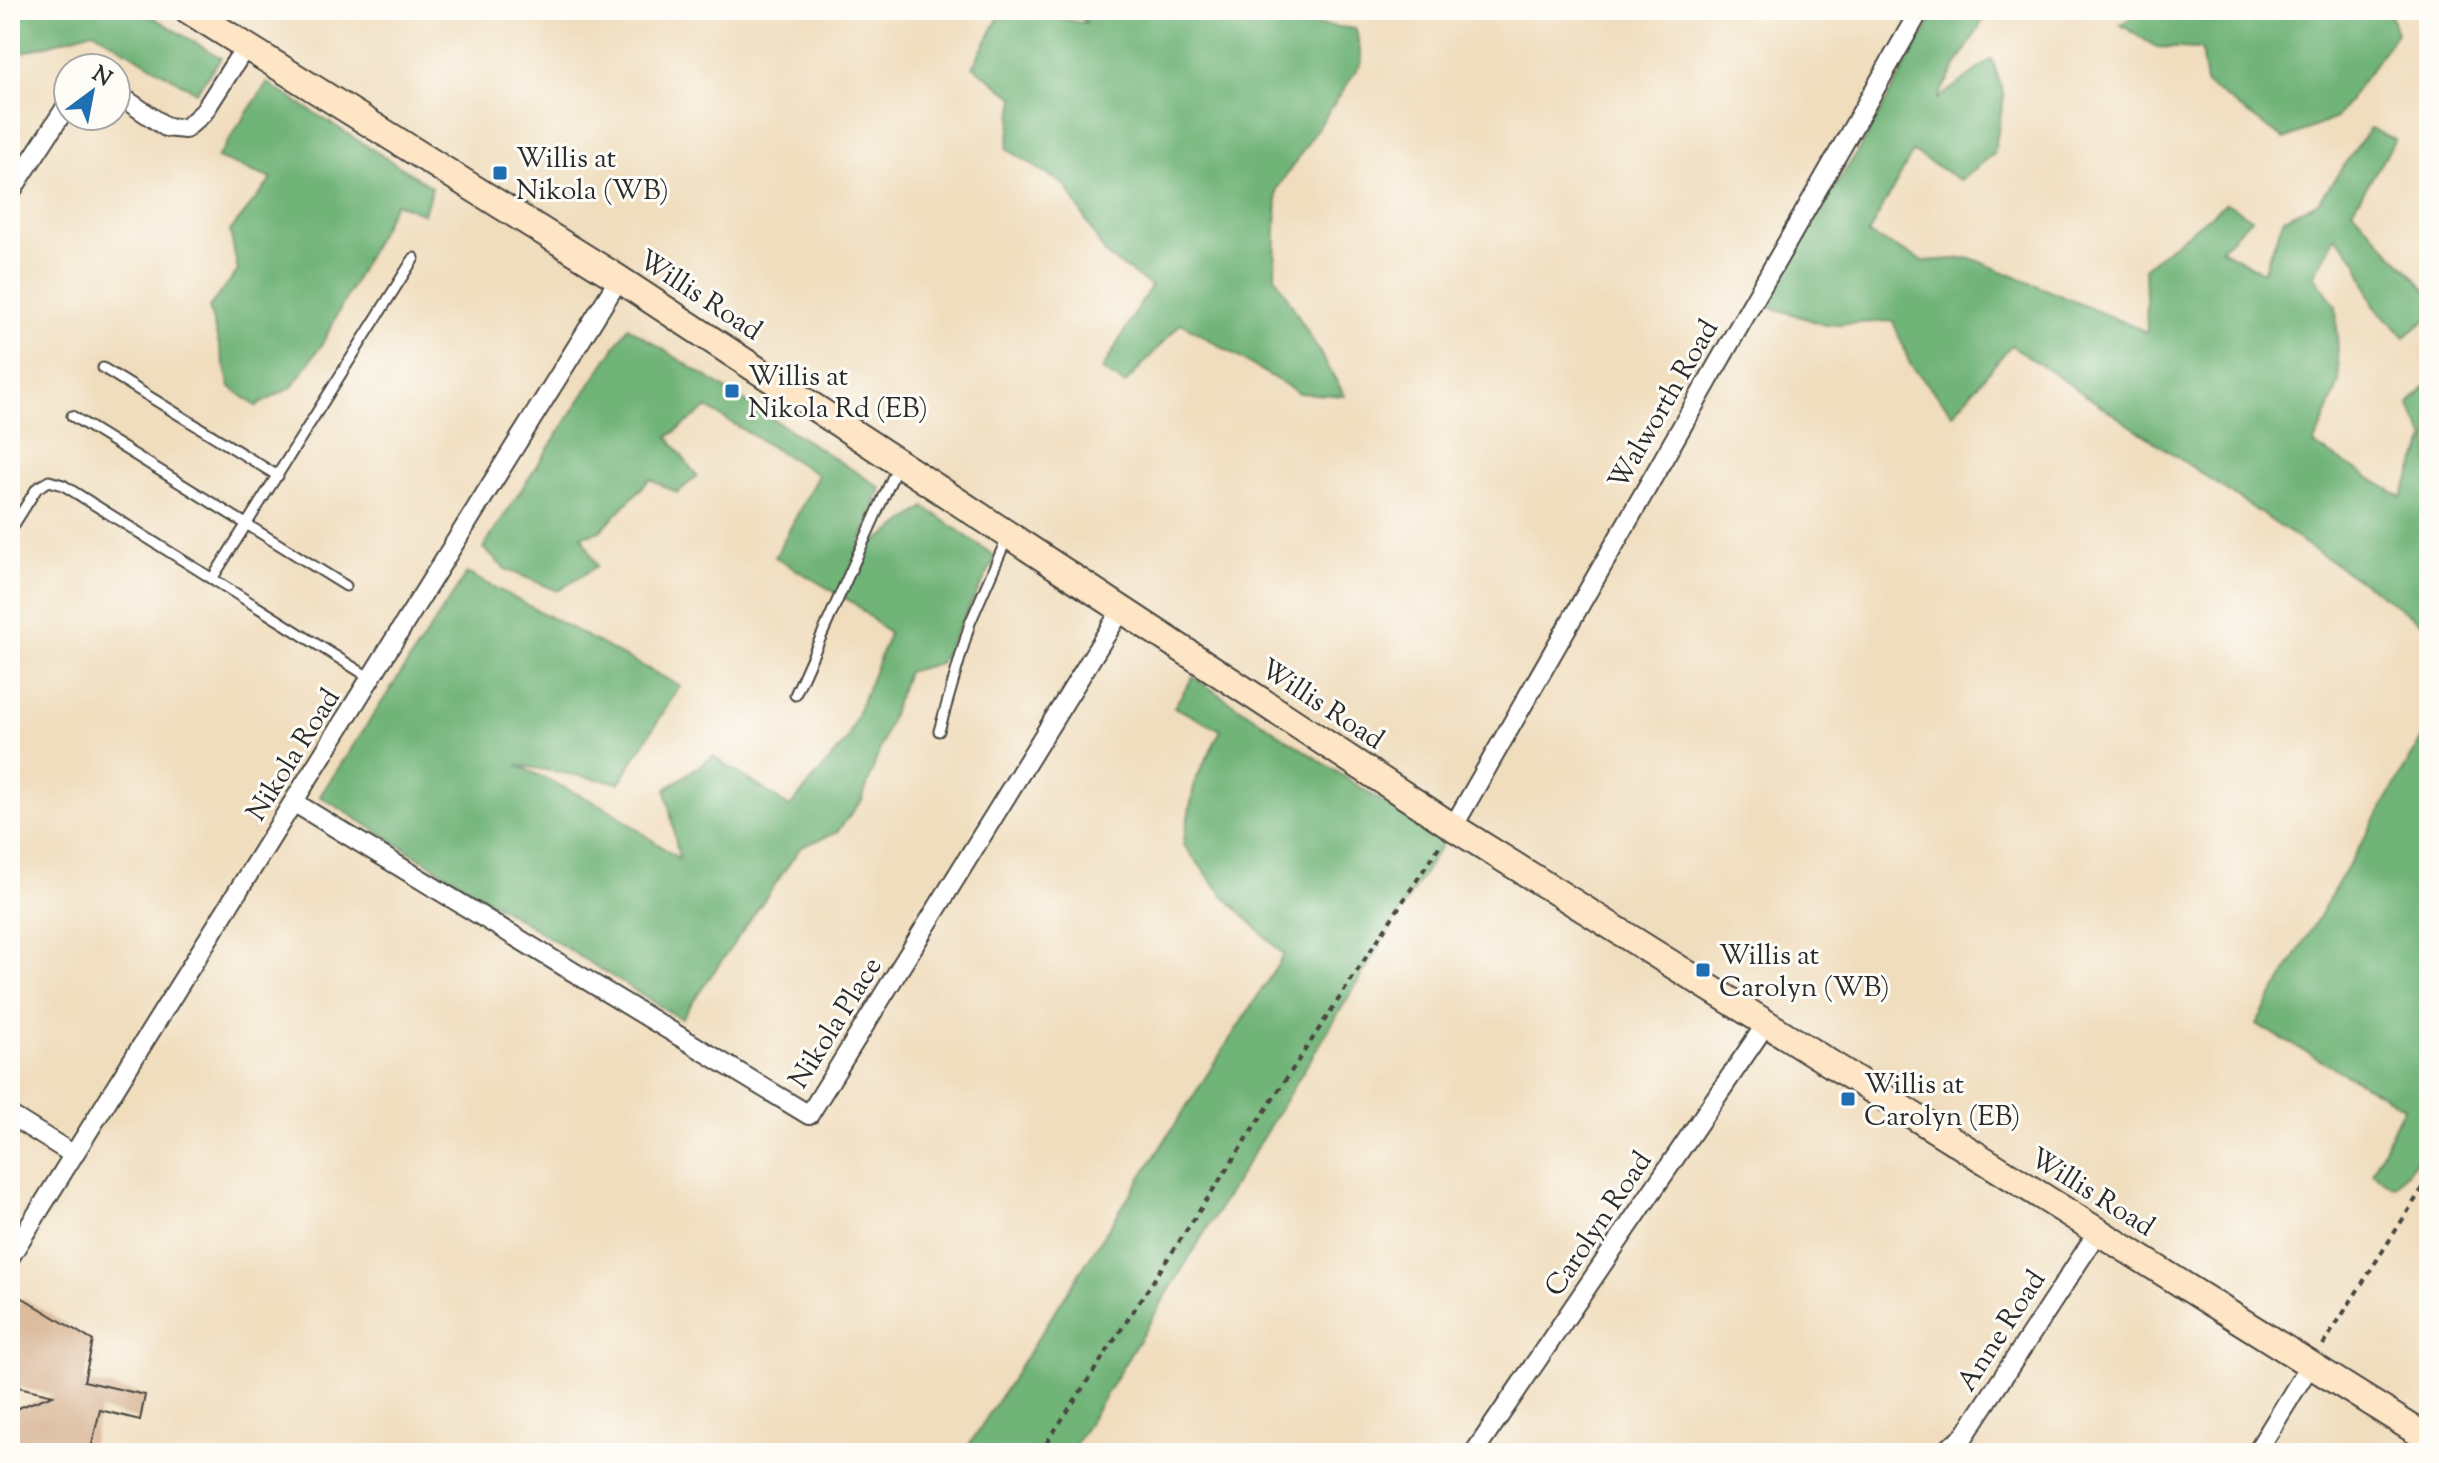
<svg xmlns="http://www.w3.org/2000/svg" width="2439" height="1463" font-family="'Sorts Mill Goudy',serif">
<rect width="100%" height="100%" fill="#fdfcf7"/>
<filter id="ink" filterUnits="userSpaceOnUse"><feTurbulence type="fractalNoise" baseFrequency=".0125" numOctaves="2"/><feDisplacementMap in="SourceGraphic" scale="16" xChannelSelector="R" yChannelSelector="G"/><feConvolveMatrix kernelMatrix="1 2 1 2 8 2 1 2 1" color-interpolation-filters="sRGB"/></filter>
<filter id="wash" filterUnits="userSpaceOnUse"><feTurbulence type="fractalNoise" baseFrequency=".006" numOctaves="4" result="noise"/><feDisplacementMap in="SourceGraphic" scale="32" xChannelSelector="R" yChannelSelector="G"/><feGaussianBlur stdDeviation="1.8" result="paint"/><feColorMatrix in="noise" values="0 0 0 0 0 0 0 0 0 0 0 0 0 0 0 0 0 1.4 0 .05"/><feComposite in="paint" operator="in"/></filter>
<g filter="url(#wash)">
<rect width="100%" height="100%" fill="#f0ddbd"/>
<path fill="#71b478" stroke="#4e7052" stroke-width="2" d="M 10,10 L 141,10 L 221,58 L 196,92 L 93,31 L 24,52 L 10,53 Z
M 1073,10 L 1301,10 L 1320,25 L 1356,29 L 1362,62 L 1277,189 L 1275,276 L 1345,396 L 1299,393 L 1181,323 L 1125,384 L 1102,370 L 1151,286 L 1106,255 L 1066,186 L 1007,149 L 1015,98 L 973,66 L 1002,11 L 1087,23 Z
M 1937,10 L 1989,10 L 1936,100 L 1992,59 L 2004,96 L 1994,154 L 1960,180 L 1913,152 L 1868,234 L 1924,261 L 1971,258 L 2147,332 L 2145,267 L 2226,203 L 2252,218 L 2221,249 L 2263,272 L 2284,218 L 2319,201 L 2370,128 L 2395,140 L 2352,210 L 2429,293 L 2429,317 L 2405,337 L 2374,306 L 2356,260 L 2335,236 L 2314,275 L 2336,306 L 2339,382 L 2314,445 L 2402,497 L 2426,439 L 2409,405 L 2429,381 L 2429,627 L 2011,345 L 1953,414 L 1910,364 L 1893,321 L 1825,325 L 1762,304 L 1864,141 Z
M 2148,10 L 2389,10 L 2397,33 L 2336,118 L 2284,139 L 2206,84 L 2201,49 L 2156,47 L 2120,24 Z
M 267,83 L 432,187 L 424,214 L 395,203 L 322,344 L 292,387 L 256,406 L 230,387 L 209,307 L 238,271 L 230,231 L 272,179 L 217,158 Z
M 628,327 L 881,488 L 856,556 L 925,507 L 996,557 L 940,663 L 907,672 L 862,800 L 836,833 L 801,847 L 681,1019 L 320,796 L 467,573 L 680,686 L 619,783 L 517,765 L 607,808 L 679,859 L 666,789 L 713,756 L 790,807 L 847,740 L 889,634 L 855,604 L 775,557 L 818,475 L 707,408 L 668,437 L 697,476 L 677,493 L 650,479 L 600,531 L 582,536 L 597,566 L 558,591 L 505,569 L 483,548 Z
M 1193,677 L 1443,842 L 1070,1453 L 964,1453 L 1284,955 L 1224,896 L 1183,844 L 1195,781 L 1221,730 L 1174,707 Z
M 2429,727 L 2429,1146 L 2395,1187 L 2372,1173 L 2404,1107 L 2256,1024 Z"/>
<g id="blocks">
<path fill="#d3aa87" d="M 23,1298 L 93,1341 L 84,1381 L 145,1395 L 140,1420 L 100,1410 L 90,1453 L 16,1453 L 10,1448 L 10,1411 L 53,1395 L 10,1385 L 10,1319 Z"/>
</g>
</g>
<g filter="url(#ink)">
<use href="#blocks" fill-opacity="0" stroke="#494641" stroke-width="2"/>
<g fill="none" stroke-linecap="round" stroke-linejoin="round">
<defs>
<path id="lane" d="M 103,368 L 278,476
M 72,416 L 346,586
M 10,531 L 37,488 L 49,481 L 63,485 L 372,679
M 212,579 L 414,258
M 795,695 L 898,465
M 939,731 L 970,623 L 1007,538"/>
<path id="street" d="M 116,93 L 166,127 L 185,129 L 203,113 L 246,46
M 10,193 L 68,104
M 295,803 L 809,1115 L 1122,609
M 1453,827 L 1920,10
M 10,1115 L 74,1155
M 10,1257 L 619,279
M 1474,1453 L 1766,1024
M 1943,1453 L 1965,1435 L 2098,1232
M 2256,1453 L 2310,1365"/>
<path id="secondary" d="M 188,10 L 619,279 L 1453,827 L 2429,1439"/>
</defs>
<use href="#lane" stroke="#494641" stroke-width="13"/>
<use href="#street" stroke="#494641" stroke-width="22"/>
<use href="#secondary" stroke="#494641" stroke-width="30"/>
<path stroke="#494641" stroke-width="4" stroke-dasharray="6 6" stroke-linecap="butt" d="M 2323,1345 L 2429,1178
M 1040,1453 L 1440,845"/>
<use href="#lane" stroke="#fff" stroke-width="9"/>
<use href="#street" stroke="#fff" stroke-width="18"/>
<use href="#secondary" stroke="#fde5c5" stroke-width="26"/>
</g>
</g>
<g fill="#1f6fb2" stroke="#fdfcf7" stroke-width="3">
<rect x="492" y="165" width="16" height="16" rx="4"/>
<rect x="724" y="383" width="16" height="16" rx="4"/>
<rect x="1695" y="962" width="16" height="16" rx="4"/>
<rect x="1840" y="1091" width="16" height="16" rx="4"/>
</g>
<g text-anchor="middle" stroke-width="6" stroke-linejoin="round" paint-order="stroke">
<g font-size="28" fill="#2b2b2b" stroke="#fdfcf7" text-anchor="start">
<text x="516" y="167">Willis at<tspan x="516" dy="32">Nikola (WB)</tspan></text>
<text x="748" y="385">Willis at<tspan x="748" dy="32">Nikola Rd (EB)</tspan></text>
<text x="1719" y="964">Willis at<tspan x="1719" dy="32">Carolyn (WB)</tspan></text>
<text x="1864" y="1093">Willis at<tspan x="1864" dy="32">Carolyn (EB)</tspan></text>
</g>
<g font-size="28" fill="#2b2b2b" stroke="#fdfcf7">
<text transform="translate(701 294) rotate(33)" y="10">Willis Road</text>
<text transform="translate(1662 404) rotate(-60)" y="10">Walworth Road</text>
<text transform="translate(1323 703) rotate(33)" y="10">Willis Road</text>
<text transform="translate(292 754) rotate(-58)" y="10">Nikola Road</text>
<text transform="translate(834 1022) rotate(-58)" y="10">Nikola Place</text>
<text transform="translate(2093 1191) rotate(32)" y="10">Willis Road</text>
<text transform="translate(1597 1223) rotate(-56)" y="10">Carolyn Road</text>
<text transform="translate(2000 1330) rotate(-57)" y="10">Anne Road</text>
</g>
</g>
<rect width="2439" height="1463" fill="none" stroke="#fdfcf7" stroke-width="40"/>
<g transform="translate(92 92) rotate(32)"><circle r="38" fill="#fdfcf7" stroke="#a9a8a5" stroke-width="2"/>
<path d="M0-6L14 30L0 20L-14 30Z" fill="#1f6fb2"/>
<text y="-12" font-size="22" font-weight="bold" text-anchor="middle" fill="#2b2b2b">N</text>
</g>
</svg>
